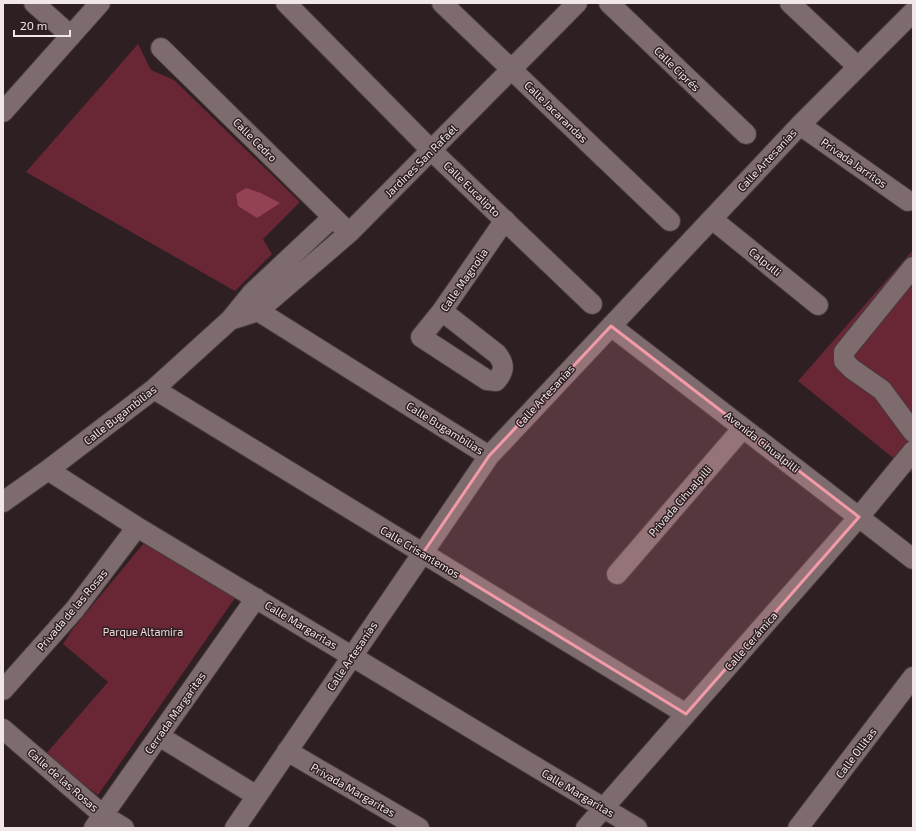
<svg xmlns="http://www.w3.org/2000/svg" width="916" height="831" font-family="'Exo 2',sans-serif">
<rect width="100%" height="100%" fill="#2e1f22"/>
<path fill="#692736" d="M 138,44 L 151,70 L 174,80 L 300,202 L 263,239 L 272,254 L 235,291 L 26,172 Z
M 913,250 L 913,474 L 798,381 Z
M 144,543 L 235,598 L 98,795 L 45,755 L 108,682 L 63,644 L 72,630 Z"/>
<path fill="#924253" d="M 246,188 L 261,193 L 280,203 L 257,218 L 238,206 L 236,194 Z"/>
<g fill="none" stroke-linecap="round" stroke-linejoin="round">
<defs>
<path id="minor" d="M 34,3 L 71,36
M 286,3 L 432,151 L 592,304
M 442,3 L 670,221
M 609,3 L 746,134
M 790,3 L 858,67
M 161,48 L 342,226
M 3,112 L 100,3
M 800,125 L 908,201
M 712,219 L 818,305
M 913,267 L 844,352 L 844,361 L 852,369 L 882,390 L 913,432
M 247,304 L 489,456
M 442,311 L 497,354 C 505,364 505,371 496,381 L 487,380 L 421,337 L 442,311 L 505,220
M 230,320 L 258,311 L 349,233 L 577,3
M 611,326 L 913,559
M 154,389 L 686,714
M 48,470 L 137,527 L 637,828
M 3,502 L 48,470 L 154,389 L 230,320 L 252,293 L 333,217
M 617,574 L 743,428
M 3,690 L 75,609 L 137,527
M 3,729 L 103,815 L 124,828
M 159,736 L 257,796
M 287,751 L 419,828
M 94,828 L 256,598
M 235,828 L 489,456 L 800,125 L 913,12
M 586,828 L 859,517 L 913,451
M 798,828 L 913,677"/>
</defs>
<use href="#minor" stroke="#463a3c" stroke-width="22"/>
<use href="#minor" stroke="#7d6b6d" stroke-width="20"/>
</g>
<path fill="#f39aa9" fill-opacity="0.2" stroke="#f39aa9" stroke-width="3" stroke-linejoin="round" d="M 611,326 L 859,517 L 686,714 L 423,553 L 489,456 Z"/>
<g text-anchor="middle" stroke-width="3" stroke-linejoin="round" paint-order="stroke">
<g font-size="11" fill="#f2e7e8" stroke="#2e1f22">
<text transform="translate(677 69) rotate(44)" y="4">Calle Ciprés</text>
<text transform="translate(556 112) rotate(44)" y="4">Calle Jacarandas</text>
<text transform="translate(255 140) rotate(45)" y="4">Calle Cedro</text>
<text transform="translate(767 160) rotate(-47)" y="4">Calle Artesanías</text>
<text transform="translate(421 161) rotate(-45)" y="4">Jardines San Rafaél</text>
<text transform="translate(854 163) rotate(35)" y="4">Privada Jarritos</text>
<text transform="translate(472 189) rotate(44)" y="4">Calle Eucalipto</text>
<text transform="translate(765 262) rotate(39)" y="4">Calpulli</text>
<text transform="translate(464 280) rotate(-55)" y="4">Calle Magnolia</text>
<text transform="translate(545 396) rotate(-47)" y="4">Calle Artesanías</text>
<text transform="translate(120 415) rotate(-38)" y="4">Calle Bugambilias</text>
<text transform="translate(445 428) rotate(32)" y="4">Calle Bugambilias</text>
<text transform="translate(762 442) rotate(38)" y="4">Avenida Cihualpilli</text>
<text transform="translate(680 501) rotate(-49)" y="4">Privada Cihualpilli</text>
<text transform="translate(420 552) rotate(31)" y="4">Calle Crisantemos</text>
<text transform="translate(72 610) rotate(-50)" y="4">Privada de las Rosas</text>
<text transform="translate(301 625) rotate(31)" y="4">Calle Margaritas</text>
<text transform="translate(751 641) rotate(-49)" y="4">Calle Cerámica</text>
<text transform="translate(352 656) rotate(-56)" y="4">Calle Artesanías</text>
<text transform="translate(175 713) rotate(-55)" y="4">Cerrada Margaritas</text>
<text transform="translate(856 753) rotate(-53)" y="4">Calle Ollitas</text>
<text transform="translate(63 780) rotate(41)" y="4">Calle de las Rosas</text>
<text transform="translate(353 790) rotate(30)" y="4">Privada Margaritas</text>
<text transform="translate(578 793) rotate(31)" y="4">Calle Margaritas</text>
</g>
<g font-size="11" fill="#efd6da" stroke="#2e1f22">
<text x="143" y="636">Parque Altamira</text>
</g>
</g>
<rect width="916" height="831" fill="none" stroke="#f2e7e8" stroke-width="8"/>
<path d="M14 30v6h56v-6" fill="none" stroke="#f2e7e8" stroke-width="2"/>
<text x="20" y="30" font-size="12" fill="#f2e7e8" stroke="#2e1f22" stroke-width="3" paint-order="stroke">20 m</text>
</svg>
